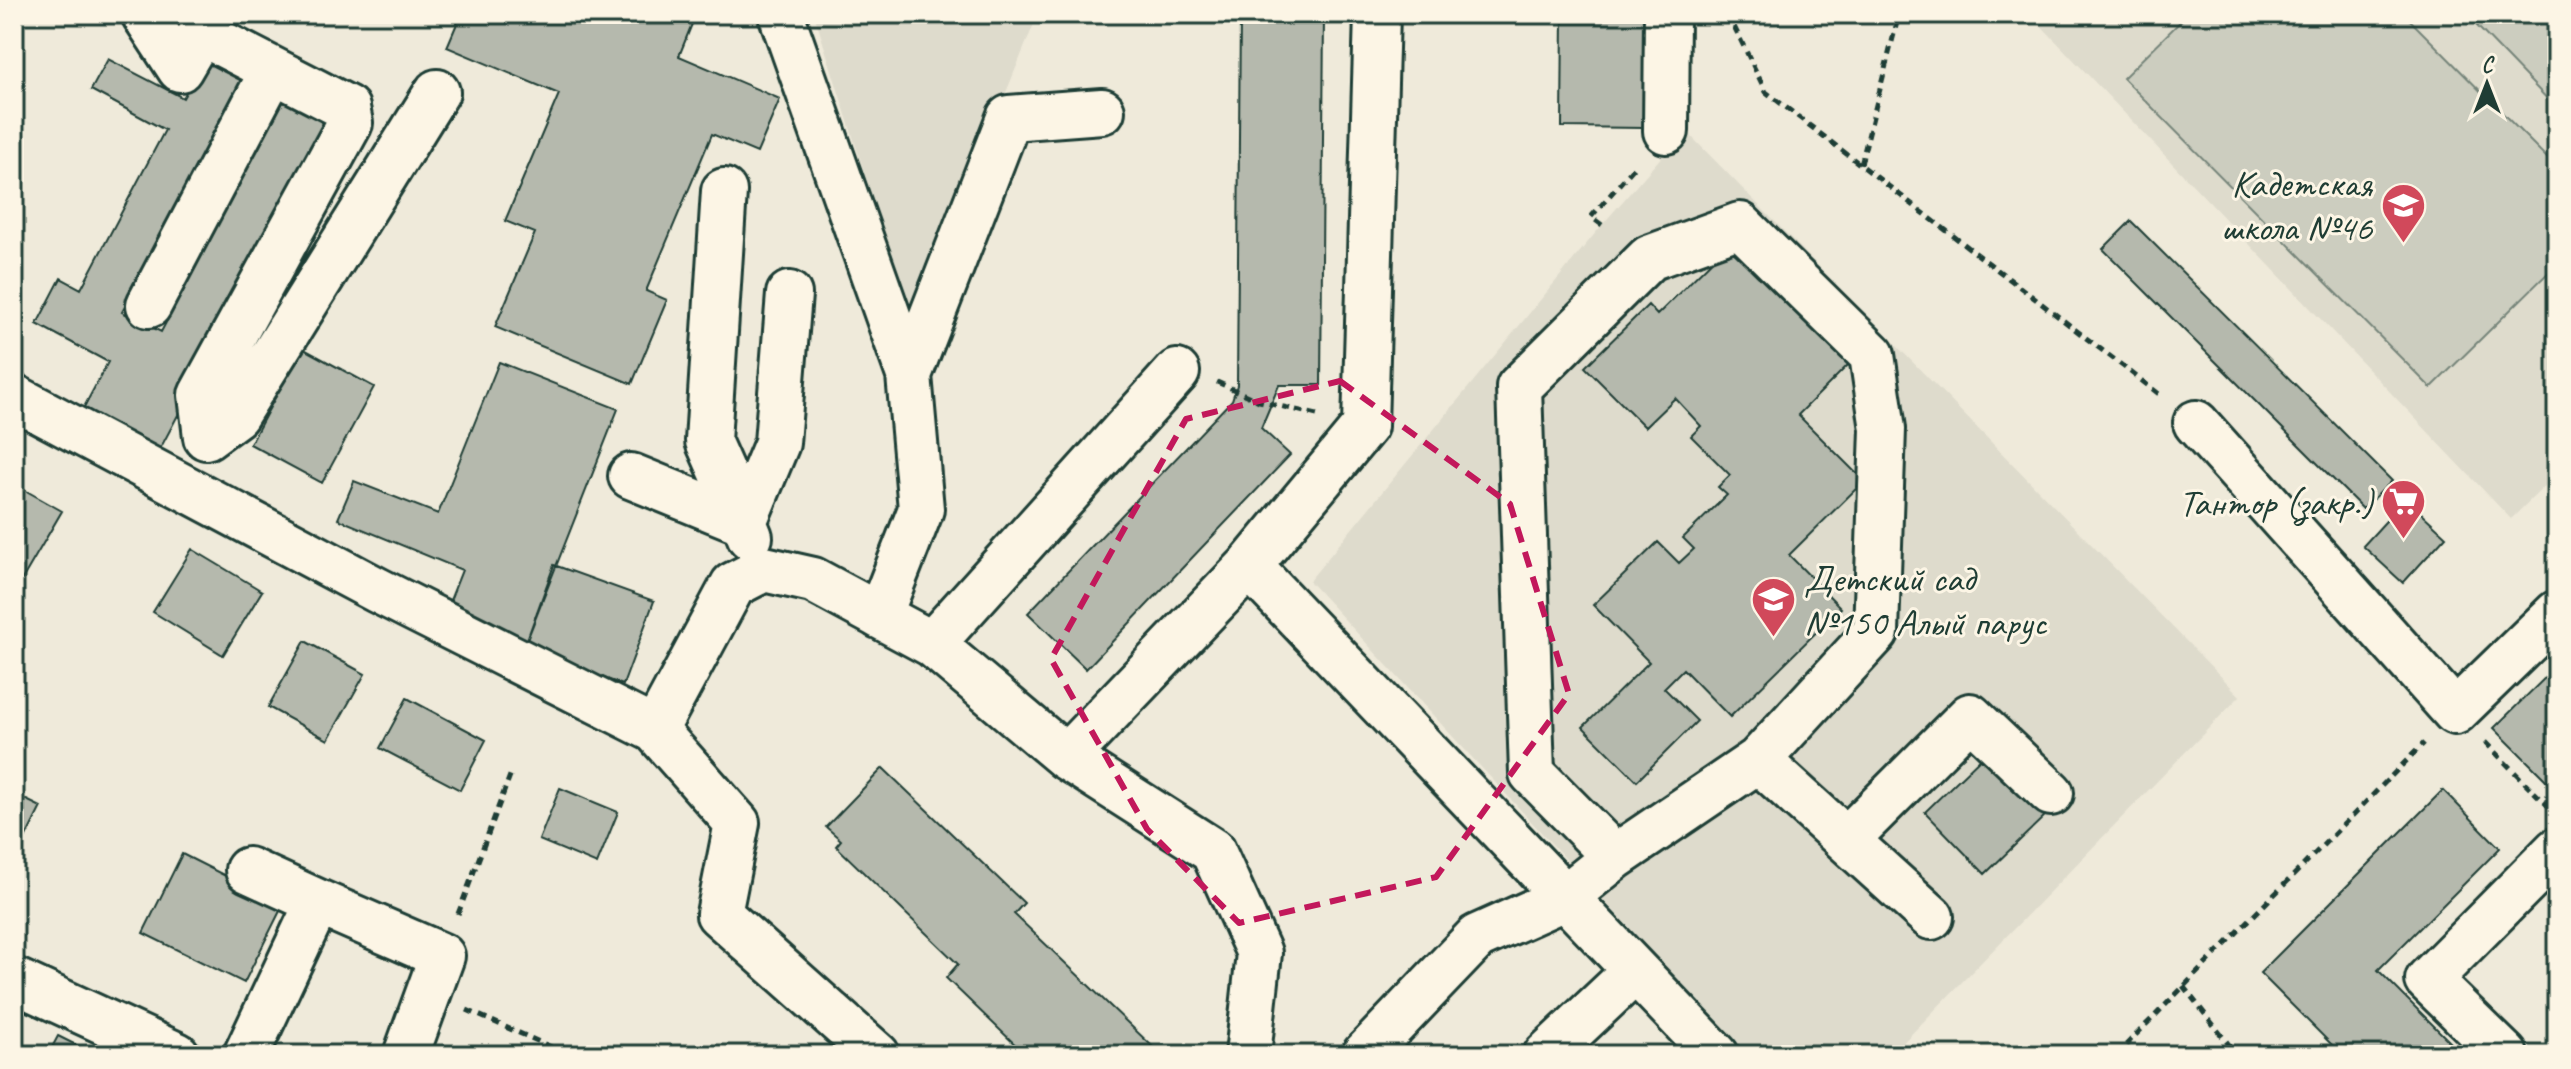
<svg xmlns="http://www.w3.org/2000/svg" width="2571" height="1069" font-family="Caveat,sans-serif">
<rect width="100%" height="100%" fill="#efeada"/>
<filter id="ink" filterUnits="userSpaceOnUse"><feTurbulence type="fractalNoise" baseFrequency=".0125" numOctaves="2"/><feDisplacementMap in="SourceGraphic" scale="16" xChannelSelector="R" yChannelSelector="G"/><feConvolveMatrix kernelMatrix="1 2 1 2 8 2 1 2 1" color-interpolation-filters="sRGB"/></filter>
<g filter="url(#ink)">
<path fill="#dedbcc" d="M 814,14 L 1038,14 L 912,323 Z
M 2030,14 L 2557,14 L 2557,474 L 2511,519 Z
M 1685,130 L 2240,696 L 1891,1055 L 1747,1055 L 1309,581 L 1602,225 Z"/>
<path fill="#cccdbf" stroke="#76857a" stroke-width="2" d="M 2188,14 L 2404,14 L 2557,168 L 2557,264 L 2431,388 L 2123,78 Z
M 2490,14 L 2557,14 L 2557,109 L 2477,26 Z"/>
<path fill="#b5b9ad" stroke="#1f3d34" stroke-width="2" d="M 461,14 L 696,14 L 679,56 L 780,99 L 757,153 L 712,134 L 646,291 L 667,300 L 632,384 L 495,327 L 535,233 L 505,221 L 559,94 L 447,47 Z
M 1240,14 L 1324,14 L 1321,385 L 1279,385 L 1261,428 L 1290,455 L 1086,669 L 1028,613 L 1232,400 L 1237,385 Z
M 1563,14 L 1646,14 L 1645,128 L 1562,127 Z
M 208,53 L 248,74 L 122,312 L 161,332 L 288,92 L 336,117 L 160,449 L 83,409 L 108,362 L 37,324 L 61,278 L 81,289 L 165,130 L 91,90 L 108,59 L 183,98 Z
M 2131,221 L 2392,481 L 2363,509 L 2103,249 Z
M 1732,241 L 1851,362 L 1798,415 L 1864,481 L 1789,555 L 1841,608 L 1730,717 L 1683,669 L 1664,688 L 1697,721 L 1637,781 L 1583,727 L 1649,662 L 1593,605 L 1658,542 L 1679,563 L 1694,549 L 1683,538 L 1727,495 L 1718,487 L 1730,475 L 1691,436 L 1701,426 L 1675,398 L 1645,427 L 1585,367 L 1648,305 L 1657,315 Z
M 302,348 L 374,387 L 322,483 L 250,444 Z
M 499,362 L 618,409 L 527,640 L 447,608 L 462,570 L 338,519 L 354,481 L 438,514 Z
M 14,484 L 62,511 L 20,583 L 14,580 Z
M 2406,499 L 2446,536 L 2403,583 L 2363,546 Z
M 192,549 L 262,591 L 223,655 L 153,612 Z
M 554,565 L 654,601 L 623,685 L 524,648 Z
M 305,641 L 365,674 L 328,740 L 268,707 Z
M 2557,666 L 2557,791 L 2494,728 Z
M 407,698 L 486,740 L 460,790 L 380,748 Z
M 1988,751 L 2049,812 L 1985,874 L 1925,812 Z
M 883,768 L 1024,903 L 1014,914 L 1154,1048 L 1147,1055 L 1026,1055 L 946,978 L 958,964 L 836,846 L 841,840 L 826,827 Z
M 560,788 L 618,812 L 597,864 L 539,840 Z
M 2443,790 L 2500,848 L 2378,970 L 2463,1055 L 2342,1055 L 2260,973 Z
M 14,794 L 41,807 L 14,861 Z
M 182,854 L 283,905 L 244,983 L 143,933 Z
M 58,1036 L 96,1055 L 48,1055 Z"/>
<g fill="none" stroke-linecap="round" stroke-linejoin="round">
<defs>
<path id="minor" d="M 144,14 L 180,69 L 201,33 L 347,108 L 350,123 L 201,395 L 206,437 L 236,415 L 437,92
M 781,14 L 909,375 L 921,509 L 879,616
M 1666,131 L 1667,14
M 149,305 L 273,70
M 909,375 L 1009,118 L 1102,111
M 14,397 L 377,590 L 655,730 L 733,585 L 764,569 L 813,580 L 932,644 L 1066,757 L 1213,851 L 1259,953 L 1248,1055
M 2196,423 L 2455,712 L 2557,613
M 631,476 L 744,522 L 708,441 L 724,191
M 750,537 L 744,522 L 777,443 L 789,294
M 1249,566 L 1716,1055
M 932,644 L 1177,372
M 655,730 L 737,823 L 719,914 L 877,1055
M 1066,757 L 1249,566 L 1365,426 L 1377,14
M 1758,760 L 1931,917
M 1846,840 L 1970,716 L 2051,793
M 248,870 L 318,902
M 14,980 L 177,1055
M 246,1055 L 318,902 L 442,956 L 406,1055
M 1364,1055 L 1477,937 L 1564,898 L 1615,857 L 1758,760 L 1876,632 L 1883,429 L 1872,355 L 1740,225 L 1649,258 L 1519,387 L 1532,773 L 1615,857
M 1546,1055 L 1634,972
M 2505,1055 L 2428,980 L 2557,850"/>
</defs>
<use href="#minor" stroke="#1f3d34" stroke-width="50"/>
<path stroke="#1f3d34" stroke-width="5" stroke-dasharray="8 6" stroke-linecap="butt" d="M 1728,14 L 1766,92 L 2163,397
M 1861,164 L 1899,14
M 1602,225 L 1591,217 L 1637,164
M 1217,382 L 1259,401 L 1317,415
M 2485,742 L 2548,806
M 458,914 L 511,773
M 2183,986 L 2237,1055
M 467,1010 L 569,1055
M 2116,1055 L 2424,743"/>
<use href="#minor" stroke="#fcf5e5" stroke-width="44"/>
</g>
</g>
<path fill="none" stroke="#c2185b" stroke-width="6" stroke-dasharray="16 10" stroke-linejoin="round" d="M 1340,381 L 1510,504 L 1569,694 L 1436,877 L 1239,923 L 1147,829 L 1051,659 L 1186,419 Z"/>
<defs>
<symbol id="school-pin" viewBox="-11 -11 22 30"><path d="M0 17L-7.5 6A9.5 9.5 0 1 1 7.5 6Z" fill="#d1495b" stroke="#fcf5e5"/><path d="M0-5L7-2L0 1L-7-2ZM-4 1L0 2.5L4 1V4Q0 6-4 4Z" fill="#fff"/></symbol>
<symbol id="supermarket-pin" viewBox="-11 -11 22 30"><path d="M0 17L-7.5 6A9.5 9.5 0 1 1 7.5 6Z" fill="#d1495b" stroke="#fcf5e5"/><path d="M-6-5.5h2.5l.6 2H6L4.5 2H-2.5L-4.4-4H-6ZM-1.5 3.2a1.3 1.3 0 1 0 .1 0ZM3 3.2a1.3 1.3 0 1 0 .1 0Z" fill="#fff"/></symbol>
</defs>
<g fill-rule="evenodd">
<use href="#school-pin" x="2378" y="180" width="51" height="69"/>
<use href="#supermarket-pin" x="2378" y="476" width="51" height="69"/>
<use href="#school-pin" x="1748" y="574" width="51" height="69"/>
</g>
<g text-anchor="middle" stroke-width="6" stroke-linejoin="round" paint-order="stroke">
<g font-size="38" fill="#1f3d34" stroke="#fcf5e5" text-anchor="end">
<text x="2372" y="196">Кадетская<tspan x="2372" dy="44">школа №46</tspan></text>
<text x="2373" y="515">Тантор (закр.)</text>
<text x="1804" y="591" text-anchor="start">Детский сад<tspan x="1804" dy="44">№150 Алый парус</tspan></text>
</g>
</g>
<rect width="2571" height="1069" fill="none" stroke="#fcf5e5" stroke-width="48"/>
<rect x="24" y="24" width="2523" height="1021" fill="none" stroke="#1f3d34" stroke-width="3" filter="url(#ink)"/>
<g transform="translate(2487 84)" stroke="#fcf5e5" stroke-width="6" paint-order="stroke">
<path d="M0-6L14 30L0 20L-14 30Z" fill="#1f3d34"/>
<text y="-12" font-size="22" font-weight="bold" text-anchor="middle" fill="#1f3d34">С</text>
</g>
</svg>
